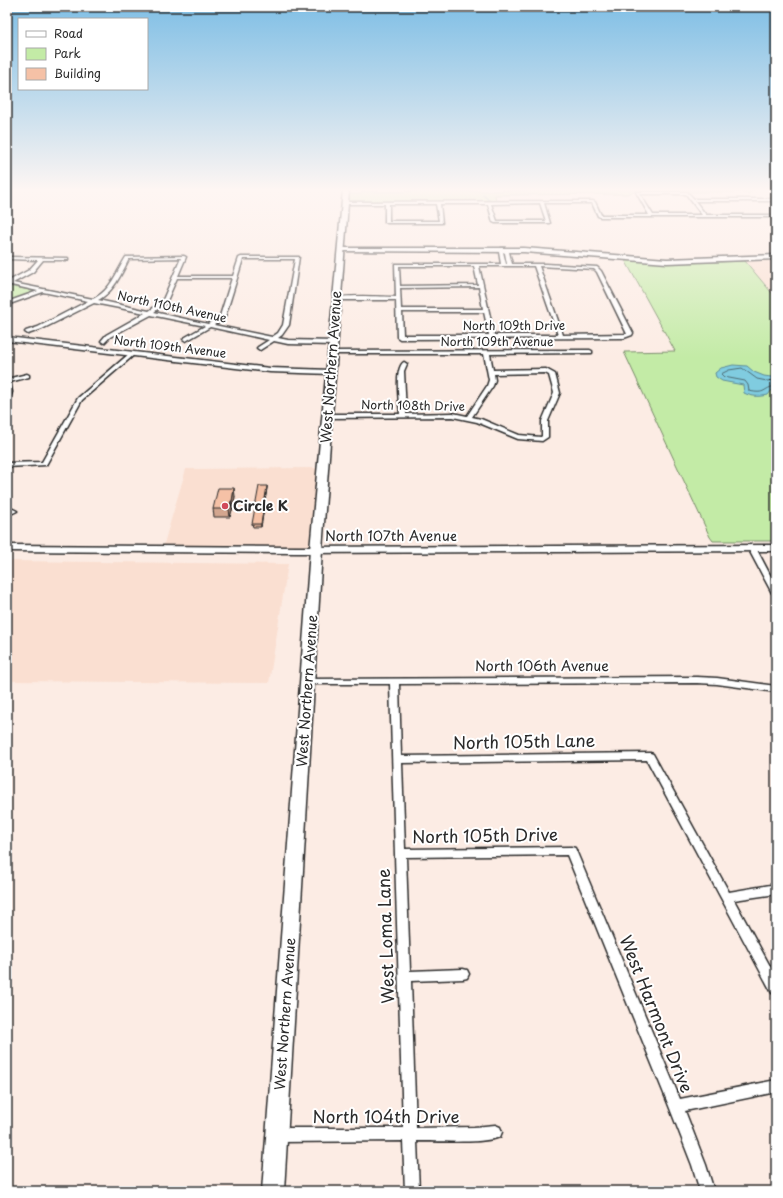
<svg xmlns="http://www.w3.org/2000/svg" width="783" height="1198" font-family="'Playpen Sans',sans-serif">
<rect width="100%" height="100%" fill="#fcece4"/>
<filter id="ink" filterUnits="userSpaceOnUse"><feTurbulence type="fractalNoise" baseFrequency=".025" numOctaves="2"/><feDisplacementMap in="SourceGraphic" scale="8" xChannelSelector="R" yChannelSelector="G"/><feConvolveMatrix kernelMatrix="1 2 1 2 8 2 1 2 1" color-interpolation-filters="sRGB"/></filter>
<g filter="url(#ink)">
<path fill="#fadfd1" d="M 351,190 L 594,190 L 485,192 L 351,192 Z
M 776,259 L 776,298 L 745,261 Z
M 317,468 L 311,546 L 163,547 L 186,469 Z
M 7,561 L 288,564 L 269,683 L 7,681 Z"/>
<path fill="#c3eba6" stroke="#778b68" d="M 594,190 L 755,190 L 748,194 L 740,192 L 633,192 L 627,194 L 495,195 L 496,202 L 347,202 L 348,194 L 362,194 L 362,192 Z
M 625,260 L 677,263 L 745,261 L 776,298 L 776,541 L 713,541 L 710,537 L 624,352 L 675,351 Z
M 7,286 L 36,291 L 7,302 Z"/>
<path fill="#80cce0" stroke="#5e8c98" d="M 733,365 L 747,366 L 754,372 L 764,376 L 771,377 L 776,376 L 776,390 L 772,390 L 768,395 C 760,397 752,397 744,393 L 743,385 L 722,381 L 716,377 L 715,373 L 721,368 Z"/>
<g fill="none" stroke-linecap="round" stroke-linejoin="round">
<path stroke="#4d6b73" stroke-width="1" d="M 776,380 L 767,381 L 757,379 L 742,368 L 729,370 L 721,374 L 724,377 L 745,381 L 748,385 L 749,391 C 767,395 762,388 776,386"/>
<path stroke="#5e8c98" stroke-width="1.5" d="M 636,190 L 639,192
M 483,195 L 490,201"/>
<defs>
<path id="minor" d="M 636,192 L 687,192 L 694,199 L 776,199 L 776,201 L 695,201 L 706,215 L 776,215 L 776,217 L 600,217 L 598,216 L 592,203 L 544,203 L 550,223 L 495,223 L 493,222 L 488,204 L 440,204 L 442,223 L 387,223 L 385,222 L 385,204 L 344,204 L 342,203 L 344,202 L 593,201 L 595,202 L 601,215 L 649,215 ZM 640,194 L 686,194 L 702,215 L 653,215 ZM 540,203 L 546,221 L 497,221 L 491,204 ZM 389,204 L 436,204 L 439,221 L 389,221 Z
M 501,248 L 505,248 L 509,252 L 512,264 L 546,264 L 597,267 L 601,271 L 633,333 L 632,335 L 624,338 L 400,339 L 397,337 L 396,300 L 336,300 L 334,299 C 343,294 383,297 396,297 L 395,264 L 501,264 L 499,252 ZM 503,252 L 505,253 L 507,264 L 506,264 ZM 399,266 L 474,266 L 478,285 L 400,286 ZM 479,266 L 534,266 L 558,335 L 494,335 ZM 539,266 L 594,269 L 597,272 L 627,334 L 563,335 ZM 479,287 L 483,309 L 401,309 L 400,288 ZM 402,312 L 484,312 L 489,335 L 403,335 Z
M 184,256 L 186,257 L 178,276 L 233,276 L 239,258 L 241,257 L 299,257 L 289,325 L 282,335 L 278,338 L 288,340 L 334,341 L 337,343 L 334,345 L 288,344 L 274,341 L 260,350 L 257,348 L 258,347 L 269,340 L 210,327 L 186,341 L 183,339 L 184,338 L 205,326 L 151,315 L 110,337 L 104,343 L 101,341 L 106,335 L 145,313 L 94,303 L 42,329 L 28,334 L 25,332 L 26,331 L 38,327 L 88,301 L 43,292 L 7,305 L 7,302 L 38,291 L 7,284 L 7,282 L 29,270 L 38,260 L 7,259 L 7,257 L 68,258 L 68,260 L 43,260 L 33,272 L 13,283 L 93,299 C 111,290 116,273 126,257 ZM 181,258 L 162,302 L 149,311 L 98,300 C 114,292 121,274 129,259 ZM 243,259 L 295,259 L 283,325 L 278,333 L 272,337 L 214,325 L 225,317 ZM 177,278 L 232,278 L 220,316 L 208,324 L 154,312 L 166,303 Z
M 590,350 L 592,351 L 592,353 L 490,354 L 493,370 L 546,369 L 555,374 L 560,393 L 548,421 L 548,437 L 542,441 L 518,439 L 477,422 L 453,417 L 327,418 L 324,416 L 327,414 L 400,414 C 399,402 394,368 404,362 L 407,364 L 404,371 L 406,414 L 453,413 L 467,416 L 487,386 L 489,380 L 484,354 L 331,354 L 331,352 L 333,351 ZM 545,373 L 549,375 L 554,393 L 542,421 L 542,436 L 541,437 L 519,435 L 481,419 L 472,417 L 493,386 L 495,380 L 494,374 Z
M 130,353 L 135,354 L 82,400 L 46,465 L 7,467 L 7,463 L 42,462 L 78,398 Z
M 27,374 L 29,375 L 29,377 L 10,382 L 12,392 L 10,398 L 7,400 L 7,379 Z
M 7,509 L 13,509 L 17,511 L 13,513 L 7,513 Z
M 749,546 L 755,546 L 756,548 L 776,586 L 776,595 L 772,593 L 748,548 Z
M 697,677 L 717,678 L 776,686 L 776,692 L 717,684 L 697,683 L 399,684 L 401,756 L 650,753 L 653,754 L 729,892 L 776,884 L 776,894 L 734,900 L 776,977 L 776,994 L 772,993 L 647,760 L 402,763 L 405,849 L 571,847 L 575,848 L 680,1099 L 776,1080 L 776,1092 L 685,1111 L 706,1165 L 714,1191 L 700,1191 L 692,1165 L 669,1106 L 567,855 L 406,857 L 410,971 L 463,969 L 467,970 L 469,974 L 467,978 L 463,979 L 411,981 L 416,1128 L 474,1127 L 495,1125 L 500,1127 L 502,1132 L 500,1137 C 482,1144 438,1141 417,1141 L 419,1191 L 405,1191 L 403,1141 L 278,1142 L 273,1140 L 271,1135 L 273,1130 L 278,1128 L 403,1128 L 390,684 L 308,684 L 305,683 L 304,681 L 305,679 Z"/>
<path id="tertiary" d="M 340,248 L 524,248 L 667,259 L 776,255 L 776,259 L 667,263 L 524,252 L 338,251 L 338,249 Z
M 7,337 L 270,368 L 331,370 L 335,372 L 331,374 L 270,372 L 7,341 Z
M 7,545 L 300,547 L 776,545 L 776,551 L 300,553 L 7,551 Z"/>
<path id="primary" d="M 343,190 L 349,190 L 322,550 L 284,1191 L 262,1191 L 310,550 Z"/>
</defs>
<use href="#minor" stroke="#2b2b2b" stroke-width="3"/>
<use href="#tertiary" stroke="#2b2b2b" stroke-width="3"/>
<use href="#primary" stroke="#2b2b2b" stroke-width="3"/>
<use href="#minor" fill="#fff" fill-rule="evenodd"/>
<use href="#tertiary" fill="#fff" fill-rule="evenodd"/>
<use href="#primary" fill="#fff" fill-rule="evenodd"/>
</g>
<path fill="#d3a68f" stroke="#2b2b2b" d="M 267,486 L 267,488 L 261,527 L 253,527 L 252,524 Z
M 235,496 L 233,510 L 232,510 L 230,517 L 214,517 L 213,509 Z"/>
<path fill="#ac8774" stroke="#2b2b2b" d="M 267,486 L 267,488 L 261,527 L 261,524 Z
M 234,488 L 235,496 L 233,510 L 232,501 Z
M 231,501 L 232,510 L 230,517 L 229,509 Z"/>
<path fill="#f5c1a6" stroke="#2b2b2b" d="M 259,486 L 267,486 L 261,524 L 252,524 Z
M 218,488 L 234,488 L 232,501 L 231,501 L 229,509 L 213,509 Z"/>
</g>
<linearGradient id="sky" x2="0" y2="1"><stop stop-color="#7ebee5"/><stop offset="0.53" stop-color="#fef6f3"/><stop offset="1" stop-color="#fef6f3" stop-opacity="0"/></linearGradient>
<rect width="783" height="358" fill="url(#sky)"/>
<circle fill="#d1495b" stroke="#fff" stroke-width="1.5" cx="225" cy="506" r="4"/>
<g text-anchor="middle" stroke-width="4" stroke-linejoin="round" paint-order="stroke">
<g font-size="12" fill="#2b2b2b" stroke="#fff">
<text transform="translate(172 307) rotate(12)" y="4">North 110th Avenue</text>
<text x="514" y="330">North 109th Drive</text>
<text x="497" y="346">North 109th Avenue</text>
<text transform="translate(170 347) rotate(7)" y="4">North 109th Avenue</text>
<text transform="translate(413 406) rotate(1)" y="4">North 108th Drive</text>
</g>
<g font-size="14" fill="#2b2b2b" stroke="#fff">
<text transform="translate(331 367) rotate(-86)" y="5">West Northern Avenue</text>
<text x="391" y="541">North 107th Avenue</text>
<text x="542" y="671">North 106th Avenue</text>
<text transform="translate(307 691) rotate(-86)" y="5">West Northern Avenue</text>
<text transform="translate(285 1014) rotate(-86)" y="5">West Northern Avenue</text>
</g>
<g font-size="14" font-weight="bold" fill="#2b2b2b" stroke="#fff" text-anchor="start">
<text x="233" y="511">Circle K</text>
</g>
<g font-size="17" fill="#2b2b2b" stroke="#fff">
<text transform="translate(524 742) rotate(-1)" y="6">North 105th Lane</text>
<text transform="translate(485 836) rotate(-1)" y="6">North 105th Drive</text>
<text transform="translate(386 936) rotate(-92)" y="6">West Loma Lane</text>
<text transform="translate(656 1014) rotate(68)" y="6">West Harmont Drive</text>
<text x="386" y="1123">North 104th Drive</text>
</g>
</g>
<rect width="783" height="1198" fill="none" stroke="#fff" stroke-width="24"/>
<rect x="12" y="12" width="759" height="1174" fill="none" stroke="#2b2b2b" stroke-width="1.5" filter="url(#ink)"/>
<rect x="18" y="18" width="130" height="72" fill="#ffffff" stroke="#aaaaaa"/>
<rect x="26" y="31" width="20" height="6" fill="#ffffff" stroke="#aaaaaa"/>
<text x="54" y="38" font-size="12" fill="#2b2b2b">Road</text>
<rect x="26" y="48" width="20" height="12" fill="#c3eba6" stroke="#aaaaaa"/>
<text x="54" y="58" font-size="12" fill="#2b2b2b">Park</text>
<rect x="26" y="68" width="20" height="12" fill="#f5c1a6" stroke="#aaaaaa"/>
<text x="54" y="78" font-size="12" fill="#2b2b2b">Building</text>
</svg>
